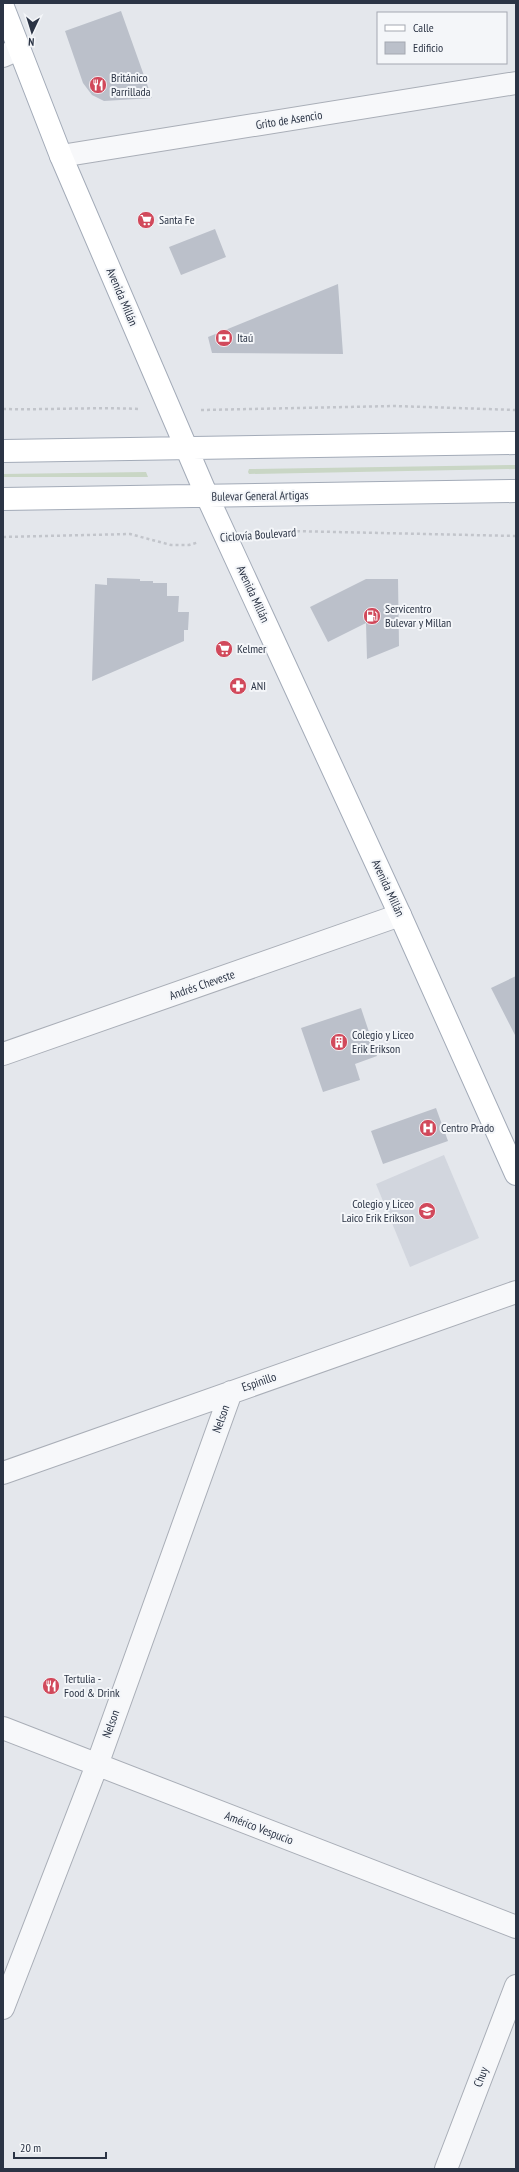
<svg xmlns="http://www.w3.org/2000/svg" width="519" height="2172" font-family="'PT Sans Narrow',sans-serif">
<rect width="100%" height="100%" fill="#e4e7ec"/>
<path fill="#d2d6de" d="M 444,1155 L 479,1238 L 410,1267 L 376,1184 Z"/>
<path fill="#c9d6c5" d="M 516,465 L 516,469 L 249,474 L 248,472 L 249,469 Z
M 146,472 L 148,477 L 3,477 L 3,474 Z"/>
<path fill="#bbc0ca" d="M 121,11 L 152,98 L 104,101 L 92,95 L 83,83 L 65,31 Z
M 215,229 L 226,257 L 181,275 L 169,247 Z
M 338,284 L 343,354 L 212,353 L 208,337 Z
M 107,578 L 140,579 L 140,581 L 153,581 L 153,583 L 167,583 L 167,596 L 179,596 L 178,612 L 189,612 L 188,630 L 184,630 L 184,641 L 92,681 L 95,584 L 107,585 Z
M 366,579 L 398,579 L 399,646 L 367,659 L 366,623 L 328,642 L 310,607 Z
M 516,976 L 516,1037 L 491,988 Z
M 361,1008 L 377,1056 L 355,1064 L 360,1080 L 323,1092 L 301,1028 Z
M 436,1108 L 448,1141 L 383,1164 L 371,1131 Z"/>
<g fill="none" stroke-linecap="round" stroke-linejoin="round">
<defs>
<path id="minor" d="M 3,56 L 19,49
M 61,156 L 516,83
M 3,1054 L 400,915
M 3,1473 L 516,1292
M 3,1728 L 516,1927
M 3,2008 L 97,1765 L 231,1392
M 446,2169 L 516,1986"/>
<path id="major" d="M 3,7 L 61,156 L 207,496 L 400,915 L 516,1174
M 3,451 L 516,443
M 3,499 L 516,491"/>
</defs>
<use href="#minor" stroke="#a9aeb7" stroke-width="24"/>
<use href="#major" stroke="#a3abb8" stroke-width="24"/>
<path stroke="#c2c5cb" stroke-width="2.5" stroke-dasharray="3 3" stroke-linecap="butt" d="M 3,409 C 49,410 94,407 140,409
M 201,410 L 395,406 L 516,410
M 255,533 L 291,531 L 516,536
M 3,537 L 130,534 L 171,545 L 189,545 L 199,542"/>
<use href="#minor" stroke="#f7f8fa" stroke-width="22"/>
<use href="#major" stroke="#fff" stroke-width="22"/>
</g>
<defs>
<symbol id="restaurant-disc" viewBox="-11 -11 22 22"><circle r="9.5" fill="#d1495b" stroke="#f4f6f9"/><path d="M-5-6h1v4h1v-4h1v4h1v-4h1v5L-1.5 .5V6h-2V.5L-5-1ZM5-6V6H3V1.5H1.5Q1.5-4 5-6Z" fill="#fff"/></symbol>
<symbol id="supermarket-disc" viewBox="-11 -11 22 22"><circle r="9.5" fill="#d1495b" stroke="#f4f6f9"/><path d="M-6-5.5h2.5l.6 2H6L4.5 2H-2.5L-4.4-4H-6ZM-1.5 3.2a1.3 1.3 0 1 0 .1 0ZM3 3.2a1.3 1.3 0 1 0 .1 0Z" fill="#fff"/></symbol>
<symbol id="bank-disc" viewBox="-11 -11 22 22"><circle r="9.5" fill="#d1495b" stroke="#f4f6f9"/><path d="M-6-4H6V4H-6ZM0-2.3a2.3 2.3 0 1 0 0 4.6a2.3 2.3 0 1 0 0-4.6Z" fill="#fff"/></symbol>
<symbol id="fuel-disc" viewBox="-11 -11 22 22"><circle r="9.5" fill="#d1495b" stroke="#f4f6f9"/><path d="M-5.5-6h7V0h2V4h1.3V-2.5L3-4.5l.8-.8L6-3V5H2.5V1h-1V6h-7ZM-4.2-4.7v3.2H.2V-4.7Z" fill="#fff"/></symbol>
<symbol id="pharmacy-disc" viewBox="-11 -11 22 22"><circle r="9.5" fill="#d1495b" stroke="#f4f6f9"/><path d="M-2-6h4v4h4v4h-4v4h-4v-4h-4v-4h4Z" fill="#fff"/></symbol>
<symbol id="building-disc" viewBox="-11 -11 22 22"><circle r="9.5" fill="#d1495b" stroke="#f4f6f9"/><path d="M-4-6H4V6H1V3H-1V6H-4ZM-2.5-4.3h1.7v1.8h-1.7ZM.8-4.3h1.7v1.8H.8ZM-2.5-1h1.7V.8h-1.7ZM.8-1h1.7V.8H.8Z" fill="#fff"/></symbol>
<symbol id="hospital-disc" viewBox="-11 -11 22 22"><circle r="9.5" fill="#d1495b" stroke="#f4f6f9"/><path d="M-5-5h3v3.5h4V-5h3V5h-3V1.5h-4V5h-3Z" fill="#fff"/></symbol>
<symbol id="school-disc" viewBox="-11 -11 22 22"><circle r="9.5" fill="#d1495b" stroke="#f4f6f9"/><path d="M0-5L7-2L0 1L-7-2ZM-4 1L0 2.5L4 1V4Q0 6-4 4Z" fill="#fff"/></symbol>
</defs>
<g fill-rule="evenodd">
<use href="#restaurant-disc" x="88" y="75" width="20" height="20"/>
<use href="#supermarket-disc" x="136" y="210" width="20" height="20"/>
<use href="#bank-disc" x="214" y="328" width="20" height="20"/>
<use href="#fuel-disc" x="362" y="606" width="20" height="20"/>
<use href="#supermarket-disc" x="214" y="639" width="20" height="20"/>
<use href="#pharmacy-disc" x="228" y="676" width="20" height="20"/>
<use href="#building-disc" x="329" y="1032" width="20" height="20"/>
<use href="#hospital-disc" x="418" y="1118" width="20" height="20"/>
<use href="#school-disc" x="417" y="1201" width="20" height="20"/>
<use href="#restaurant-disc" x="41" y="1676" width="20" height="20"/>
</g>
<g text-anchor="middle" stroke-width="4" stroke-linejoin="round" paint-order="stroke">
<g font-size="12" fill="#2b3445" stroke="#f4f6f9" text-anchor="start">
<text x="111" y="82">Británico<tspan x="111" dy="14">Parrillada</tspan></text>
<text x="159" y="224">Santa Fe</text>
<text x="237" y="342">Itaú</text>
<text x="385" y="613">Servicentro<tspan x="385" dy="14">Bulevar y Millan</tspan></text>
<text x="237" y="653">Kelmer</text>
<text x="251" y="690">ANI</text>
<text x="352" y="1039">Colegio y Liceo<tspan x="352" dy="14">Erik Erikson</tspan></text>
<text x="441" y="1132">Centro Prado</text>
<text x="414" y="1208" text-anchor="end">Colegio y Liceo<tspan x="414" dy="14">Laico Erik Erikson</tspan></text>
<text x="64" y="1683">Tertulia -<tspan x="64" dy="14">Food &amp; Drink</tspan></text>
</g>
<g font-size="12" fill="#2b3445" stroke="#f4f6f9">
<text transform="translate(289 120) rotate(-9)" y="4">Grito de Asencio</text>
<text transform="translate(122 297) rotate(67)" y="4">Avenida Millán</text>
<text transform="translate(260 496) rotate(-1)" y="4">Bulevar General Artigas</text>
<text transform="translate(258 535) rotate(-4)" y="4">Ciclovía Boulevard</text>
<text transform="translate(253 594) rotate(65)" y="4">Avenida Millán</text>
<text transform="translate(388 888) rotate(65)" y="4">Avenida Millán</text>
<text transform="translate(202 985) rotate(-19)" y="4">Andrés Cheveste</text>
<text transform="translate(259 1382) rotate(-19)" y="4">Espinillo</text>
<text transform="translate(221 1419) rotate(-70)" y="4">Nelson</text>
<text transform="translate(111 1724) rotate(-70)" y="4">Nelson</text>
<text transform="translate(259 1828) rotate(21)" y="4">Américo Vespucio</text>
<text transform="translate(481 2077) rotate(-69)" y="4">Chuy</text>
</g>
</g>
<rect width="519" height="2172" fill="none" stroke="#2b3445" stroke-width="8"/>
<rect x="377" y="12" width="130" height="52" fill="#f4f6f9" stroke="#a4a8b1"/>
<rect x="385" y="25" width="20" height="6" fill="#ffffff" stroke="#a4a8b1"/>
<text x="413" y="32" font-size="12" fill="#2b3445">Calle</text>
<rect x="385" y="42" width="20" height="12" fill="#bbc0ca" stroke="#a4a8b1"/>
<text x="413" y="52" font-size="12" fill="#2b3445">Edificio</text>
<g transform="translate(32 32) rotate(184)" stroke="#f4f6f9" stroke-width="3" paint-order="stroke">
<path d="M0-3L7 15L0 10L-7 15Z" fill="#2b3445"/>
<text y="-6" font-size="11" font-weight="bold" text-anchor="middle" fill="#2b3445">N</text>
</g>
<path d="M14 2152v6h92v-6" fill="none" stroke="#2b3445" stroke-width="2"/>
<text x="20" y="2152" font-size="12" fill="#2b3445" stroke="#f4f6f9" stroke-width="3" paint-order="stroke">20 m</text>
</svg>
